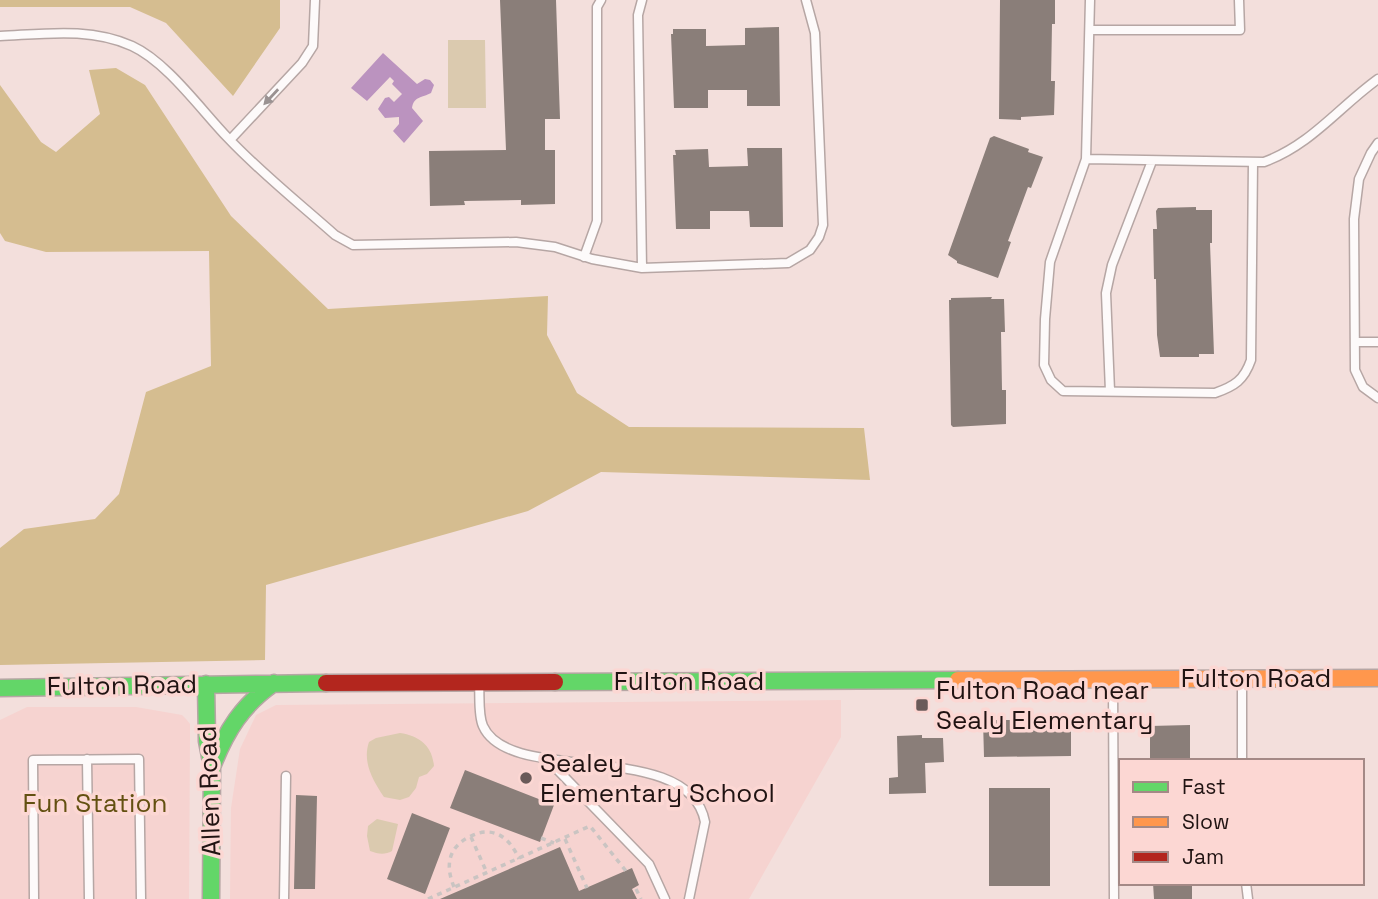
<svg xmlns="http://www.w3.org/2000/svg" width="1378" height="899" font-family="'Space Grotesk',sans-serif">
<rect width="100%" height="100%" fill="#f3dfdc"/>
<path fill="#f6d3d0" d="M 841,700 L 841,737 L 749,899 L 230,899 L 231,808 L 240,749 L 256,715 L 276,705 Z
M 27,707 L 136,707 L 182,715 L 186,719 L 190,724 L 190,734 L 189,899 L 0,899 L 0,720 Z"/>
<path fill="#dbcaaf" d="M 448,40 L 485,40 L 486,108 L 448,108 Z
M 400,733 C 419,736 432,745 434,766 L 427,774 L 419,777 L 416,788 L 409,797 L 400,800 L 384,797 C 373,781 362,762 369,742 L 376,738 Z
M 377,819 L 398,824 L 392,851 C 385,855 378,854 370,851 L 367,836 L 368,826 Z"/>
<path fill="#d5bd90" d="M 0,0 L 280,0 L 280,28 L 233,96 L 166,23 L 130,7 L 0,7 Z
M 116,68 L 145,85 L 231,216 L 328,309 L 548,296 L 547,335 L 577,393 L 629,427 L 864,428 L 870,480 L 601,472 L 528,511 L 266,585 L 265,660 L 0,665 L 0,548 L 24,529 L 95,519 L 119,494 L 146,392 L 211,366 L 209,251 L 46,252 L 5,241 L 0,233 L 0,85 L 41,142 L 56,152 L 100,114 L 89,70 Z"/>
<path fill="#bb93bf" d="M 383,53 L 417,84 L 425,79 L 430,80 L 434,85 L 431,93 C 422,98 414,96 412,108 L 423,121 L 404,143 L 393,131 L 399,124 L 399,117 L 385,118 L 378,109 L 385,98 L 389,97 L 394,102 L 402,94 L 392,84 L 394,81 L 390,77 L 367,101 L 351,88 Z"/>
<path fill="#8a7e79" d="M 500,0 L 556,0 L 560,119 L 545,119 L 545,150 L 555,150 L 555,204 L 521,205 L 521,200 L 464,201 L 465,205 L 430,206 L 429,151 L 506,150 Z
M 1000,0 L 1055,0 L 1055,24 L 1052,24 L 1051,81 L 1055,81 L 1054,115 L 1021,117 L 1021,120 L 999,119 Z
M 779,27 L 780,106 L 747,106 L 747,90 L 708,90 L 708,108 L 674,108 L 671,34 L 673,34 L 673,29 L 706,29 L 706,46 L 745,45 L 745,28 Z
M 994,136 L 1029,149 L 1028,152 L 1043,157 L 1031,188 L 1028,187 L 1008,241 L 1011,242 L 998,278 L 957,263 L 957,261 L 948,255 L 990,138 Z
M 747,148 L 782,148 L 783,227 L 750,227 L 749,211 L 710,211 L 710,229 L 676,229 L 673,155 L 676,155 L 675,150 L 708,149 L 709,167 L 748,166 Z
M 1196,207 L 1196,210 L 1212,210 L 1212,243 L 1210,243 L 1214,354 L 1199,354 L 1199,357 L 1160,357 L 1157,335 L 1156,279 L 1154,279 L 1153,229 L 1157,229 L 1156,211 L 1158,208 Z
M 992,297 L 991,299 L 1004,299 L 1005,332 L 1001,332 L 1002,390 L 1006,390 L 1006,424 L 953,427 L 951,425 L 949,300 L 951,300 L 951,298 Z
M 983,720 L 1071,720 L 1071,756 L 984,757 Z
M 1190,725 L 1190,761 L 1150,761 L 1150,726 Z
M 922,735 L 922,738 L 943,738 L 944,762 L 925,763 L 926,793 L 889,794 L 889,778 L 898,777 L 897,736 Z
M 465,770 L 554,805 L 540,842 L 450,808 Z
M 989,788 L 1050,788 L 1050,886 L 989,886 Z
M 296,795 L 317,796 L 315,889 L 294,889 Z
M 412,813 L 450,828 L 425,894 L 387,879 Z
M 560,847 L 579,891 L 632,868 L 639,885 L 632,889 L 637,899 L 440,899 Z
M 1153,883 L 1192,883 L 1192,899 L 1154,899 Z"/>
<g fill="none" stroke-linecap="round" stroke-linejoin="round">
<defs>
<path id="lane" d="M 642,0 L 638,15 L 642,268
M 1090,0 L 1086,159 L 1050,262 L 1045,319 L 1044,365 L 1051,380 L 1063,391 L 1215,393 C 1235,386 1244,380 1251,360 L 1253,162
M 1091,30 L 1240,30 L 1239,0
M 0,36 C 44,34 90,27 132,46 C 167,62 201,110 228,138 C 261,173 299,203 335,235 L 353,245 L 516,242 L 555,247 L 592,259 L 642,268 L 788,263 L 810,250 L 819,237 L 823,225 L 815,33 L 806,0
M 230,140 L 302,63 L 313,46 L 315,0
M 1378,143 L 1371,153 L 1359,179 L 1354,219 L 1355,370 L 1363,387 L 1378,398
M 1086,159 L 1264,162 C 1311,145 1339,107 1378,79
M 584,257 L 597,221 L 597,7 L 601,0
M 1355,342 L 1378,342
M 1110,391 L 1106,293 L 1112,265 L 1152,161
M 1113,681 L 1114,899
M 1242,681 L 1242,761
M 479,684 C 480,696 478,715 483,726 C 510,787 689,737 705,822 L 689,899
M 546,758 L 649,864 L 665,899
M 87,759 L 89,899
M 1246,883 L 1248,899
M 34,899 L 33,760 L 139,759 L 141,899
M 284,899 L 286,776"/>
<path id="fast" d="M 555,682 L 958,680
M 206,684 L 207,741 L 212,767 L 211,899
M 0,688 L 326,683
M 212,767 C 226,731 242,705 274,683"/>
<path id="slow" d="M 958,680 L 1378,678"/>
<path id="jam" d="M 326,683 L 555,682"/>
</defs>
<use href="#lane" stroke="#b6a6a4" stroke-width="11"/>
<use href="#fast" stroke="#b6a6a4" stroke-width="19"/>
<use href="#slow" stroke="#b6a6a4" stroke-width="19"/>
<use href="#jam" stroke="#b6a6a4" stroke-width="19"/>
<path stroke="#cac4c2" stroke-width="3.5" stroke-dasharray="5 5" stroke-linecap="butt" d="M 471,837 L 487,873
M 541,838 L 554,843
M 565,839 L 587,888
M 454,887 C 445,865 448,847 471,836 C 494,825 510,838 519,859
M 636,889 L 641,899
M 428,899 L 590,826 L 626,871"/>
<use href="#lane" stroke="#fdfafa" stroke-width="8"/>
<use href="#fast" stroke="#63d668" stroke-width="16"/>
<use href="#slow" stroke="#ff974d" stroke-width="16"/>
<use href="#jam" stroke="#b3261e" stroke-width="16"/>
</g>
<defs><path id="oneway-solid" d="M-6-.8H1V-3.2L6.5 0L1 3.2V.8H-6Z" transform="scale(1.75)"/></defs>
<use fill="#9a9292" href="#oneway-solid" transform="translate(271 97) rotate(133)"/>
<g fill="#6a5a59" stroke="#fcd7d3" stroke-width="2.5">
<rect x="915" y="698" width="14" height="14" rx="3.5"/>
<circle cx="526" cy="778" r="7"/>
</g>
<g text-anchor="middle" stroke-width="7" stroke-linejoin="round" paint-order="stroke">
<g font-size="26" fill="#201312" stroke="#fcd7d3">
<text x="1256" y="687">Fulton Road</text>
<text x="689" y="690">Fulton Road</text>
<text transform="translate(122 685) rotate(-1)" y="9">Fulton Road</text>
<text transform="translate(209 791) rotate(-92)" y="9">Allen Road</text>
</g>
<g font-size="26" fill="#201312" stroke="#fcd7d3" text-anchor="start">
<text x="936" y="699">Fulton Road near<tspan x="936" dy="30">Sealy Elementary</tspan></text>
<text x="540" y="772">Sealey<tspan x="540" dy="30">Elementary School</tspan></text>
</g>
<g font-size="26" fill="#635011" stroke="#fcd7d3">
<text x="95" y="812">Fun Station</text>
</g>
</g>
<rect x="1119" y="759" width="245" height="126" fill="#fcd7d3" stroke="#a48986" stroke-width="2"/>
<rect x="1133" y="782" width="35" height="10" fill="#63d668" stroke="#a48986" stroke-width="2"/>
<text x="1182" y="794" font-size="21" fill="#201312">Fast</text>
<rect x="1133" y="817" width="35" height="10" fill="#ff974d" stroke="#a48986" stroke-width="2"/>
<text x="1182" y="829" font-size="21" fill="#201312">Slow</text>
<rect x="1133" y="852" width="35" height="10" fill="#b3261e" stroke="#a48986" stroke-width="2"/>
<text x="1182" y="864" font-size="21" fill="#201312">Jam</text>
</svg>
